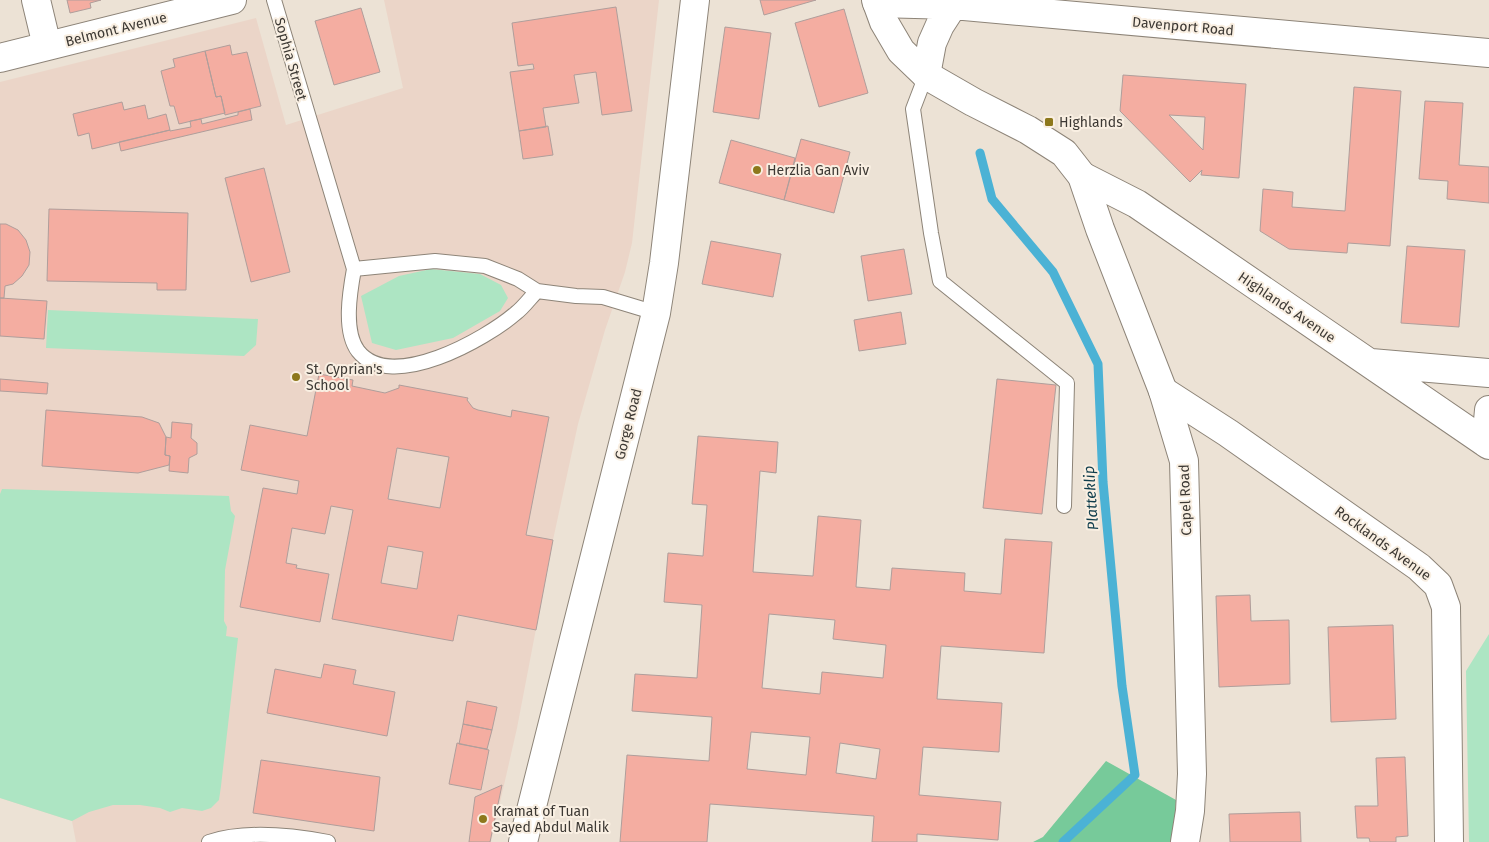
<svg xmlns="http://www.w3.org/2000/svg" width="1489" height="842" font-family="'Fira Sans',sans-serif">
<rect width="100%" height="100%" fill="#ece2d5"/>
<path fill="#ebd5c8" d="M 384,0 L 659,0 L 632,243 L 625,272 L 605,330 L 578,424 L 553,540 L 517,728 L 491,842 L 76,842 L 72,821 L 0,798 L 0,82 L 256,18 L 286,125 L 403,88 Z"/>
<path fill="#ade5c3" d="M 431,269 L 480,274 L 501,285 L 508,298 L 500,311 L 453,338 L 396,350 L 372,343 L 361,296 L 399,276 Z
M 48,310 L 258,319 L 256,345 L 244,356 L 46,348 Z
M 2,489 L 229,496 L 231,511 L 235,516 L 225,570 L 224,621 L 227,627 L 226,636 L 238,638 L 221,786 L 219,800 L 211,808 L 202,811 L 182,808 L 170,812 L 160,808 L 140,805 L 113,805 L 89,812 L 72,821 L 0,798 L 0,494 Z
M 1489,634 L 1489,842 L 1469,842 L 1466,671 Z"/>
<path fill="#77ca9a" d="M 1106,761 L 1176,800 L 1173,842 L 1033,842 L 1043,837 Z"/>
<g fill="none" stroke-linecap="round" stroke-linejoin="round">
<path stroke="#4bb2d5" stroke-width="9" d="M 980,153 L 992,199 L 1053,272 L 1098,364 L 1103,482 L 1122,686 L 1135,775 L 1063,842"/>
</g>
<path fill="#f4ada1" stroke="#af9e9b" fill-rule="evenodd" d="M 67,0 L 101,0 L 90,3 L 91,8 L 70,13 Z
M 760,0 L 816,0 L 764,15 Z
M 616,7 L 632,111 L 602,115 L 596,72 L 574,75 L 579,103 L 543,108 L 546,127 L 519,131 L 510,72 L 534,69 L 533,64 L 518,66 L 512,23 Z
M 361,8 L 380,72 L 334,85 L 315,21 Z
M 844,9 L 868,93 L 819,107 L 795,23 Z
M 725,27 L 771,33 L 759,119 L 713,112 Z
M 230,45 L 232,55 L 247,52 L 261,106 L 225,115 L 221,96 L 216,97 L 205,51 Z
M 205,51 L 216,97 L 221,96 L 225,113 L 179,124 L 174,106 L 170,106 L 161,71 L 175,67 L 173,59 Z
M 1123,75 L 1246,84 L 1239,178 L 1201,175 L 1202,170 L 1190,182 L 1120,111 ZM 1169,115 L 1205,117 L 1203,150 Z
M 1354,87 L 1401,91 L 1390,246 L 1348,243 L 1347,253 L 1289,249 L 1260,231 L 1263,189 L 1293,192 L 1292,207 L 1345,211 Z
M 1425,101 L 1463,103 L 1459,165 L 1489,167 L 1489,203 L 1447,199 L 1448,181 L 1419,179 Z
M 122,102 L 124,110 L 145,105 L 148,119 L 166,114 L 170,130 L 92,149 L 89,133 L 78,136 L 73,114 Z
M 250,109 L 252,120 L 121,151 L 119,142 L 170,130 L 170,131 L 191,127 L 190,121 L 201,119 L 202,124 L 238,115 L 238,112 Z
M 548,126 L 553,155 L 523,159 L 519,131 Z
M 801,139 L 850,152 L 834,213 L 784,200 Z
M 731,140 L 795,158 L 784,200 L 719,183 Z
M 264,168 L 290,272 L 251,282 L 225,178 Z
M 49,209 L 188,213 L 186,290 L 157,290 L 157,283 L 47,281 Z
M 0,224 L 6,224 L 18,230 L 26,240 L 30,252 L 29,265 L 22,276 L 13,284 L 5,286 L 4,298 L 0,298 Z
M 711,241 L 781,254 L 773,297 L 702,284 Z
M 1407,246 L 1465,250 L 1459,327 L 1401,323 Z
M 904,249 L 912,294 L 868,301 L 861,256 Z
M 0,298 L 47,301 L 44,339 L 0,336 Z
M 901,312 L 906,344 L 859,351 L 854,320 Z
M 319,374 L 353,380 L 352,386 L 385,393 L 399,388 L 399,385 L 468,398 L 467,400 L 473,408 L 478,410 L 511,417 L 512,410 L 549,417 L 526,535 L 553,540 L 536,630 L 458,615 L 453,641 L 332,619 L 353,510 L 331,506 L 325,534 L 292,528 L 286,563 L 297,565 L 296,568 L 329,574 L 320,622 L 240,607 L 263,488 L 297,494 L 299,481 L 241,470 L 250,425 L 307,436 ZM 397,448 L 449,457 L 440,508 L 388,499 ZM 388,546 L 423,552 L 417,589 L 381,583 Z
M 0,379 L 48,383 L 47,394 L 0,391 Z
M 997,379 L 1056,385 L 1042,514 L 983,508 Z
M 46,410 L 142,417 L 159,423 L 166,437 L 165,455 L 170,456 L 169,465 L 138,473 L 42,466 Z
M 172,422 L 192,424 L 191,438 L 197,443 L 197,454 L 189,458 L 188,473 L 169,471 L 170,456 L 165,455 L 166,437 L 171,438 Z
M 698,436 L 778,442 L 776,473 L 760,471 L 753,572 L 813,576 L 818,516 L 861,520 L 856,587 L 890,590 L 892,568 L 965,573 L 964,591 L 1001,594 L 1005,539 L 1052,542 L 1044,653 L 941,646 L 937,699 L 1002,703 L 999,752 L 923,747 L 919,795 L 1001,802 L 998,840 L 917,834 L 917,842 L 872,842 L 874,816 L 710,804 L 707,842 L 620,842 L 627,755 L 709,761 L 712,717 L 632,711 L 635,674 L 697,678 L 702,605 L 664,602 L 668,553 L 703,556 L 707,505 L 692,504 ZM 769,614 L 835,620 L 833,639 L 886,645 L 883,678 L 822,672 L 820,694 L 762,688 ZM 751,732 L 810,737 L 806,775 L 747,769 ZM 840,743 L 880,749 L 876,779 L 836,773 Z
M 1250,595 L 1251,621 L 1289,620 L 1290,684 L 1219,687 L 1216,596 Z
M 1393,625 L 1396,719 L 1331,722 L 1328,627 Z
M 324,664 L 356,670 L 353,684 L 395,692 L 387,736 L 267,713 L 275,669 L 321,678 Z
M 467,701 L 497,707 L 492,730 L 463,724 Z
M 463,724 L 492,730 L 487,749 L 459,744 Z
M 457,743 L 489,750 L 481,790 L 449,784 Z
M 1405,757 L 1408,836 L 1396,837 L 1396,842 L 1370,842 L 1369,838 L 1357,838 L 1355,806 L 1378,806 L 1376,758 Z
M 261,760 L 380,777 L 374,831 L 253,813 Z
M 502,785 L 490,842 L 469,842 L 475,797 Z
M 1300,812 L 1301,842 L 1230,842 L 1229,814 Z"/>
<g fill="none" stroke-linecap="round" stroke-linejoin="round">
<defs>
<path id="service" d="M 274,0 L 354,269 C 350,291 343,331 358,351 C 391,393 486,339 516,313 C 524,307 530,298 537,291
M 926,75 L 913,109 L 931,233 L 940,281 L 1067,383 L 1064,506
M 354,269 L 435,261 L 485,266 L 518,279 L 537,291 L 576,296 L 603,297 L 656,313
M 209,842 C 245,830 291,835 328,842"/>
<path id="minor" d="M 36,0 L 47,46
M 877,3 L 953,5 L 1489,53
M 0,58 L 232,0
M 926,75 L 932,43 L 940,25 L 953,5
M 1082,176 L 1137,204 L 1489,445
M 1371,363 L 1489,373
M 1163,391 L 1228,433 L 1419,567 L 1438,585 L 1446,607 L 1449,842
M 1486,443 L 1489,410
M 523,842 L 656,313 L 664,263 L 695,0"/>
<path id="tertiary" d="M 876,0 L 884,22 L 901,51 L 926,75 L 973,102 L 1028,130 L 1064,153 L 1082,176 L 1100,229 L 1163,391 L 1184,461 L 1192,774 L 1190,811 L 1185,842"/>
</defs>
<use href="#service" stroke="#8d8478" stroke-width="16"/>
<use href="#minor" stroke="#8d8478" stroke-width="30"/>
<use href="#tertiary" stroke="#8d8478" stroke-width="30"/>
<use href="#service" stroke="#fff" stroke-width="14"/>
<use href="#minor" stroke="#fff" stroke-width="28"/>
<use href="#tertiary" stroke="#fff" stroke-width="28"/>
</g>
<g fill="#8d781c" stroke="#f9efe2" stroke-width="2">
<rect x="1044" y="117" width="10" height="10" rx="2.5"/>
<circle cx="757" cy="170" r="5"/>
<circle cx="296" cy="377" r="5"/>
<circle cx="483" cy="819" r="5"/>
</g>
<g text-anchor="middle" stroke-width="4" stroke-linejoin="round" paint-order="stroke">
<g font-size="14" fill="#3d3934" stroke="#f9efe2">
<text transform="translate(1183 26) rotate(5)" y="5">Davenport Road</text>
<text transform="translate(116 29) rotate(-14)" y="5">Belmont Avenue</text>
<text transform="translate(291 59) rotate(74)" y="5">Sophia Street</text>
<text transform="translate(1287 307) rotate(34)" y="5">Highlands Avenue</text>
<text transform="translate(628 424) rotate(-76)" y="5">Gorge Road</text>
<text transform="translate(1185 500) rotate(-92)" y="5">Capel Road</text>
<text transform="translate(1383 543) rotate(36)" y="5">Rocklands Avenue</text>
</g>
<g font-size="14" fill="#3d3934" stroke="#f9efe2" text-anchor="start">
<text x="1059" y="127">Highlands</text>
<text x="767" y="175">Herzlia Gan Aviv</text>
<text x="306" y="374">St. Cyprian's<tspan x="306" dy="16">School</tspan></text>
<text x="493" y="816">Kramat of Tuan<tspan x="493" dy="16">Sayed Abdul Malik</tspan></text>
</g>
<g font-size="15" font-style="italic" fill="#0f3d4c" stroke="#f9efe2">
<text transform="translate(1091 498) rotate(-94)" y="5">Platteklip</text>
</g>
</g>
</svg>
